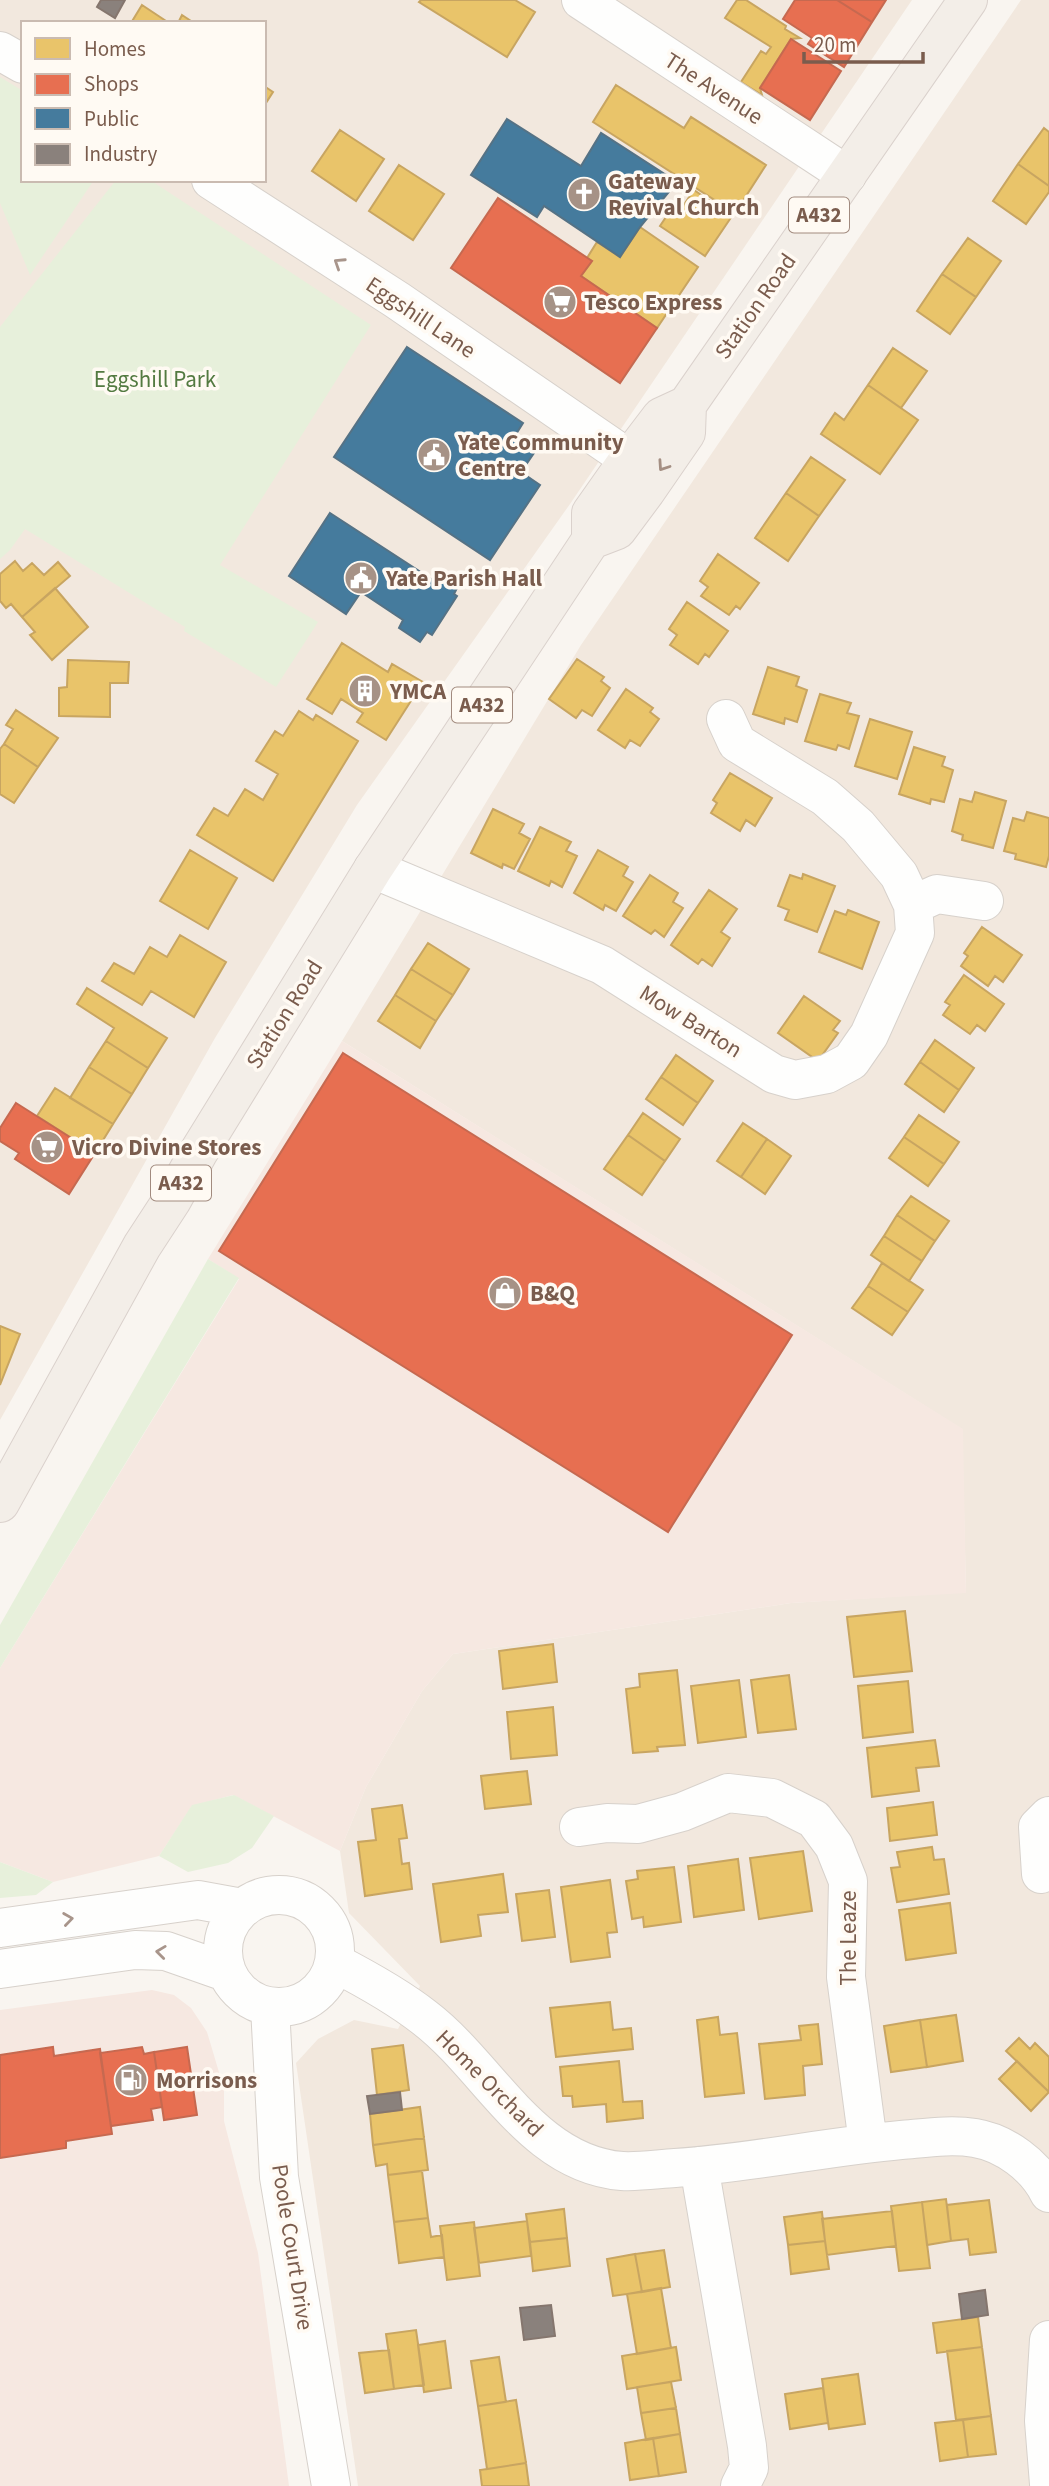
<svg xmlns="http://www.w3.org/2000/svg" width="1049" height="2486" font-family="'Source Sans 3',sans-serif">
<rect width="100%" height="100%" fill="#f9f5f0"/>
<path fill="#f2e8de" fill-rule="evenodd" d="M 0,0 L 912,0 L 570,504 L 357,805 L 215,1038 L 0,1420 ZM 23,23 L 264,23 L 264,180 L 23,180 Z
M 1021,0 L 1049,0 L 1049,2486 L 358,2486 L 296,2063 L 318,2039 L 354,2020 L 398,2029 L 420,1986 L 349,1913 L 340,1851 L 366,1787 L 422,1691 L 453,1654 L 791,1603 L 966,1592 L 962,1429 L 342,1041 L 581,645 Z"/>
<path fill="#f6e8e1" d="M 342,1041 L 963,1429 L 966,1593 L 791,1603 L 453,1654 L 422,1691 L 366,1787 L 340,1851 L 233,1795 L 192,1806 L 159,1856 L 53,1882 L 0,1862 L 0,1668 L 239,1279 L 208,1259 Z
M 152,1990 L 174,1995 L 191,2008 L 207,2032 L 224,2089 L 224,2121 L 258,2253 L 289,2486 L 0,2486 L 0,2010 Z"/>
<path fill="#e7f0db" d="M 0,77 L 23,91 L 23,180 L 94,180 L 30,275 L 0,203 Z
M 116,180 L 150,180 L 371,325 L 220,565 L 318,622 L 276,687 L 184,631 L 185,627 L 25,529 L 10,550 L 0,559 L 0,327 Z
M 208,1259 L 239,1278 L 0,1668 L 0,1625 Z
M 234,1795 L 274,1816 L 252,1848 L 228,1863 L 188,1872 L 159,1856 L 192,1805 Z
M 0,1862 L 53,1882 L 36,1895 L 0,1898 Z"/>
<path fill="#e9c46a" stroke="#c8a561" stroke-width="2" d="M 421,0 L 515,0 L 535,12 L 507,57 L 419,2 Z
M 737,0 L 746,0 L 786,26 L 785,29 L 800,38 L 791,39 L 760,88 L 762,95 L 741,82 L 761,51 L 766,54 L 771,47 L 725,18 Z
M 142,5 L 169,23 L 131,23 Z
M 182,15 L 194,23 L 178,23 Z
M 616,85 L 684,128 L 691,117 L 766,165 L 735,213 L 593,122 Z
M 264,86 L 273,92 L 264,106 Z
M 1044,128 L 1049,132 L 1049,186 L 1018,164 Z
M 340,130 L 384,159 L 356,201 L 312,171 Z
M 1018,164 L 1049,186 L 1049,192 L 1026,224 L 993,201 Z
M 399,165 L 444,194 L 413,240 L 369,211 Z
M 694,190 L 732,216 L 705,256 L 660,226 L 676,202 L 683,206 Z
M 640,227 L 698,267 L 657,328 L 581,276 L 592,261 L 587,258 L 597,242 L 620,257 Z
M 968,238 L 1001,261 L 976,297 L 942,274 Z
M 942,274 L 976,297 L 950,334 L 917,311 Z
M 893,348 L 927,371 L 901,408 L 868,385 Z
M 868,385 L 918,420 L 880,474 L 821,434 L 835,413 L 844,420 Z
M 811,457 L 845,480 L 819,516 L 786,493 Z
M 786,493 L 819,516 L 788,561 L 755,538 Z
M 718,554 L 759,583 L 740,609 L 736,606 L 729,615 L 701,596 L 708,587 L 700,581 Z
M 15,561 L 23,571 L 32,563 L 44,575 L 58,562 L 70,576 L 22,617 L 11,604 L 6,608 L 0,601 L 0,574 Z
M 55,588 L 88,627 L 52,660 L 30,635 L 35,632 L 22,617 Z
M 687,602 L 728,631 L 709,657 L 705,654 L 698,664 L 670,645 L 677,635 L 669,629 Z
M 342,643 L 388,672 L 392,664 L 423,682 L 386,740 L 357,722 L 363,713 L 341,699 L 332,714 L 307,699 Z
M 577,659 L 604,677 L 601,681 L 610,688 L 592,716 L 582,710 L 576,718 L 549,699 Z
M 68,660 L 129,662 L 128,683 L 110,683 L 110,717 L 59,716 L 59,688 L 67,687 Z
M 768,667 L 799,677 L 796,686 L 807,690 L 797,722 L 785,718 L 784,724 L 753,714 Z
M 626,689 L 653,708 L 650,712 L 659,719 L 640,746 L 630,740 L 625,748 L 598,730 Z
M 820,694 L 851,703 L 847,713 L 859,716 L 849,749 L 838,745 L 836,750 L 805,741 Z
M 16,710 L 58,738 L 38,767 L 4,744 L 13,729 L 6,725 Z
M 299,711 L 313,720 L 316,715 L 358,741 L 273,881 L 197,835 L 214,808 L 228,816 L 245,789 L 263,800 L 278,774 L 256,761 L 275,731 L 283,736 Z
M 870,719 L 912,732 L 897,779 L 855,766 Z
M 4,744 L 38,767 L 14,803 L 0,794 L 0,749 Z
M 914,747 L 945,757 L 942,766 L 953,770 L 944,802 L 931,799 L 930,804 L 899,794 Z
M 730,773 L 772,798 L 755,826 L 746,820 L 740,831 L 711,813 L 717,803 L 713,800 Z
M 975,792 L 1006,801 L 993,848 L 962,840 L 963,835 L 952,831 L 960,799 L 972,802 Z
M 493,809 L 524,824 L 519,833 L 530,839 L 514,869 L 503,864 L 502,868 L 471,853 Z
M 1027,812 L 1049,818 L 1049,856 L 1046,867 L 1015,859 L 1016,854 L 1004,851 L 1013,818 L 1024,821 Z
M 540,827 L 571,842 L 566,851 L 577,856 L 562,887 L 551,881 L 549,886 L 518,871 Z
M 190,850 L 237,878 L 208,929 L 160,901 Z
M 598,850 L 628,867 L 623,876 L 633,882 L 616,911 L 605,905 L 603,910 L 574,893 Z
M 803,874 L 835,886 L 817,932 L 785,920 L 789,910 L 778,906 L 790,875 L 802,879 Z
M 650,875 L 678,893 L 673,902 L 683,908 L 664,937 L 655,930 L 651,934 L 623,916 Z
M 709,890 L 737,909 L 721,932 L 730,938 L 712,966 L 702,959 L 698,964 L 671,945 Z
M 848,910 L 879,922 L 862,969 L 819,952 L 835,911 L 846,915 Z
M 982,927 L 1022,955 L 1003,982 L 995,976 L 988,986 L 961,966 L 968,956 L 964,953 Z
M 180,935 L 226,962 L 194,1017 L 151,991 L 142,1005 L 102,981 L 114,963 L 134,974 L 150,947 L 167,957 Z
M 428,943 L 469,969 L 453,995 L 411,969 Z
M 411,969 L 453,995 L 436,1021 L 395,995 Z
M 964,975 L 1004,1004 L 985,1031 L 977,1025 L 970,1034 L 943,1015 L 950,1005 L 945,1002 Z
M 87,988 L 167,1038 L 148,1068 L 106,1041 L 114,1028 L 77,1004 Z
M 395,995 L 436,1021 L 420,1048 L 378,1021 Z
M 804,996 L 840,1021 L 833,1030 L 838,1033 L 818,1061 L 778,1033 Z
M 935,1040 L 974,1068 L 959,1090 L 920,1062 Z
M 106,1041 L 148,1068 L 132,1094 L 89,1067 Z
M 676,1055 L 713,1081 L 698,1103 L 661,1077 Z
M 920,1062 L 959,1090 L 944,1112 L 905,1084 Z
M 89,1067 L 132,1094 L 113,1124 L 70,1098 Z
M 661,1077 L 698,1103 L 683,1125 L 646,1099 Z
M 55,1088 L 113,1124 L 95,1153 L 37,1116 Z
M 643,1113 L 680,1139 L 665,1161 L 628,1135 Z
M 919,1115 L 959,1142 L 944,1164 L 904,1137 Z
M 743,1123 L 767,1139 L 741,1177 L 717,1161 Z
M 628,1135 L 665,1161 L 642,1195 L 604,1169 Z
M 904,1137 L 944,1164 L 928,1186 L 889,1158 Z
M 767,1139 L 791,1156 L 765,1194 L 741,1177 Z
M 911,1196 L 949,1221 L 935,1241 L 897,1215 Z
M 897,1215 L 935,1241 L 922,1261 L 884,1236 Z
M 884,1236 L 922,1261 L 909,1281 L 871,1255 Z
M 882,1263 L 923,1290 L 908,1312 L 868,1286 Z
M 868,1286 L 908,1312 L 892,1335 L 852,1308 Z
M 0,1326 L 20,1334 L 0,1385 Z
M 905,1611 L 912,1671 L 854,1677 L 847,1617 Z
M 553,1644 L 557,1682 L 503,1689 L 499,1651 Z
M 677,1670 L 685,1745 L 657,1747 L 658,1751 L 633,1753 L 626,1689 L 640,1687 L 639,1674 Z
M 789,1675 L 796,1729 L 758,1733 L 751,1680 Z
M 739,1680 L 746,1737 L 698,1743 L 691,1686 Z
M 908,1681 L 913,1732 L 863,1738 L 858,1686 Z
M 553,1707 L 557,1755 L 511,1759 L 507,1712 Z
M 935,1740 L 939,1766 L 916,1768 L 919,1791 L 872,1797 L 867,1748 Z
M 527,1771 L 531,1804 L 485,1809 L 481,1776 Z
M 933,1802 L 937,1835 L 890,1841 L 887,1808 Z
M 402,1805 L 407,1838 L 399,1839 L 402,1864 L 409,1863 L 412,1889 L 365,1896 L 358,1842 L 376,1840 L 372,1809 Z
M 932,1847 L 934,1860 L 944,1859 L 949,1894 L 897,1902 L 891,1868 L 900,1867 L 897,1852 Z
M 803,1851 L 812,1911 L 759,1919 L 750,1858 Z
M 738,1859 L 744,1910 L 694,1917 L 688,1866 Z
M 674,1867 L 681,1922 L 644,1927 L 643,1917 L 632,1919 L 626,1881 L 638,1879 L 637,1871 Z
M 503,1874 L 508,1912 L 478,1915 L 481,1936 L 441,1942 L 433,1884 Z
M 610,1880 L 617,1932 L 607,1933 L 610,1957 L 571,1962 L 561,1887 Z
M 549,1890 L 555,1937 L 522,1941 L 516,1894 Z
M 950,1903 L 956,1953 L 906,1960 L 899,1910 Z
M 610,2002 L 613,2030 L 631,2028 L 633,2049 L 556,2057 L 550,2008 Z
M 956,2015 L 963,2061 L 927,2067 L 920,2020 Z
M 718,2017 L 720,2035 L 737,2033 L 744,2093 L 705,2097 L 697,2020 Z
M 920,2020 L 927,2067 L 891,2072 L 884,2026 Z
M 818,2024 L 822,2064 L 803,2066 L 805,2095 L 765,2099 L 759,2044 L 801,2040 L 799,2026 Z
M 1019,2038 L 1030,2049 L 1035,2043 L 1049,2057 L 1049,2092 L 1006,2051 Z
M 403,2045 L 409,2090 L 377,2095 L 372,2049 Z
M 619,2061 L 623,2102 L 642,2101 L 643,2118 L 607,2122 L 606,2104 L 573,2107 L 572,2096 L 563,2096 L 560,2067 Z
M 1017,2061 L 1049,2092 L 1031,2111 L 999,2079 Z
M 420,2107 L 424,2138 L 373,2145 L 370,2114 Z
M 424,2138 L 428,2170 L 388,2175 L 387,2164 L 376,2166 L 373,2145 Z
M 422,2171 L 428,2218 L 394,2222 L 388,2175 Z
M 946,2199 L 951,2241 L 927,2245 L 922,2202 Z
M 989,2200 L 996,2252 L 970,2255 L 968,2239 L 951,2241 L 947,2205 Z
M 922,2202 L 930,2268 L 899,2271 L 891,2206 Z
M 564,2209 L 567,2238 L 530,2242 L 526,2214 Z
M 892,2211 L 896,2246 L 827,2255 L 822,2219 Z
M 822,2212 L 825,2241 L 788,2245 L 784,2217 Z
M 428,2218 L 431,2237 L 442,2235 L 444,2257 L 399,2263 L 394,2222 Z
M 527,2221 L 531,2256 L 479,2263 L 474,2228 Z
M 474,2222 L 480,2276 L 447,2280 L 440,2226 Z
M 567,2238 L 570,2266 L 533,2271 L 530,2242 Z
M 825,2241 L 829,2269 L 791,2274 L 788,2245 Z
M 664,2250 L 670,2287 L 642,2292 L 635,2254 Z
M 635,2254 L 642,2292 L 613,2296 L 607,2259 Z
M 661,2288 L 671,2348 L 637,2354 L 627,2294 Z
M 978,2317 L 982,2347 L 937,2353 L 933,2323 Z
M 416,2330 L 424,2385 L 394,2389 L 386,2334 Z
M 445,2341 L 451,2388 L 424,2392 L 418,2345 Z
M 676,2347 L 681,2380 L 627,2389 L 622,2356 Z
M 982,2347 L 991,2416 L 956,2420 L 947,2351 Z
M 389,2350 L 394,2389 L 365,2393 L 359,2353 Z
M 499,2357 L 506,2402 L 478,2406 L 471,2361 Z
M 858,2374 L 865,2424 L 829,2429 L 822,2379 Z
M 671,2382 L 676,2408 L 641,2413 L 637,2387 Z
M 823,2388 L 828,2423 L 790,2429 L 785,2394 Z
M 516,2400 L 526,2463 L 487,2469 L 478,2406 Z
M 676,2408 L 680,2434 L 646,2440 L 641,2413 Z
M 991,2416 L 996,2454 L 968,2457 L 963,2420 Z
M 963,2420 L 968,2457 L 940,2461 L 935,2423 Z
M 680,2434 L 686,2472 L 659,2476 L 653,2438 Z
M 653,2438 L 659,2476 L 630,2480 L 625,2443 Z
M 526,2463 L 529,2486 L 482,2486 L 480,2470 Z"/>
<path fill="#e76f51" stroke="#c66950" stroke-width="2" d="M 795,0 L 837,0 L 872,22 L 844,67 L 808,44 L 812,38 L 783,19 Z
M 837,0 L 886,0 L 872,22 Z
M 791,39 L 841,71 L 810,120 L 760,88 Z
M 498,198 L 592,261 L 581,276 L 657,328 L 620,383 L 451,268 Z
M 343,1053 L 792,1335 L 668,1532 L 219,1251 Z
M 16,1103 L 95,1153 L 69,1194 L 15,1159 L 19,1153 L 0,1141 L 0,1128 Z
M 53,2047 L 54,2056 L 100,2049 L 112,2134 L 66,2141 L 66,2148 L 0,2158 L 0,2055 Z
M 142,2047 L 144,2054 L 154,2052 L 162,2107 L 151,2109 L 153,2120 L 111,2126 L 100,2053 Z
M 187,2047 L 197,2115 L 164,2120 L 154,2052 Z"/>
<path fill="#457b9d" stroke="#557285" stroke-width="2" d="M 507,119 L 581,166 L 601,133 L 677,182 L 640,227 L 620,257 L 544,206 L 537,217 L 471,175 Z
M 407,347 L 523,423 L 513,439 L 534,453 L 521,472 L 540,485 L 490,560 L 334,457 Z
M 330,513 L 433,580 L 438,571 L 459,584 L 454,594 L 457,596 L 432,635 L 427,632 L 420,642 L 399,628 L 403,620 L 361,592 L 346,614 L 289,576 Z"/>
<path fill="#8a817c" stroke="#85766e" stroke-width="2" d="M 101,0 L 125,0 L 115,18 L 97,7 Z
M 400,2092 L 402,2110 L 370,2114 L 367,2096 Z
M 985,2290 L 988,2315 L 962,2319 L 959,2294 Z
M 551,2305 L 555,2336 L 524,2340 L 520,2308 Z"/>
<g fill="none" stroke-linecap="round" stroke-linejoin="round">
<defs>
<path id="minor" d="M 581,0 L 847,175
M 0,51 L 23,64
M 211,180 L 397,300 L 629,459
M 373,869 L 602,965 L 774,1074 L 795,1080 L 827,1074 L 851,1061 L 869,1035 L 915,933 L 913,905 L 899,875 L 858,826 L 825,797 L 737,743 L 726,719
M 913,905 L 937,894 L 984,901
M 579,1827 L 607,1823 L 638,1824 L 682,1812 L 728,1793 L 772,1798 L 814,1819 L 834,1846 L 848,1881 L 846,1977 L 868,2143
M 1041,1874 L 1038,1827 L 1049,1816
M223 1951a56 56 0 1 1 112 0a56 56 0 1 1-112 0Z
M 0,1928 L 198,1900 L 242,1908
M 335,1963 C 366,1979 397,1996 425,2018 C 489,2067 532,2164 622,2171 C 639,2172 658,2169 675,2168 C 750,2163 825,2147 901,2140 C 925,2138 951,2134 975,2138 C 1005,2143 1036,2166 1049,2193
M 0,1969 L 135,1950 L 166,1951 L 226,1972
M 270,2007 L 279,2177 L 331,2486
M 699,2166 L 747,2446 L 749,2468 L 740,2486
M 1049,2340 L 1044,2421 L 1049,2484"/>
<path id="major" d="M 591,540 L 617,530 L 646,491 L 686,433 L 687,405
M 0,1503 L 142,1246 L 172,1200 L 198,1153 L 373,869 L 591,540 L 591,513 L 629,459 L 661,417 L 687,405 L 968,0"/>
</defs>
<use href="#minor" stroke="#d7d1cb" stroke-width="40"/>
<use href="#major" stroke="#dad1cc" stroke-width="40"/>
<use href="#minor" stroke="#fefefd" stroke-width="38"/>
<use href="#major" stroke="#f3eee8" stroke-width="38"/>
</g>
<defs><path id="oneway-chevron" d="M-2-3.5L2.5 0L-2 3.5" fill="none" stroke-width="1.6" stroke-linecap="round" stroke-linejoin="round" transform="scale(1.75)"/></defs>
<g stroke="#a8958b">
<use href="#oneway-chevron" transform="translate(339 263) rotate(-147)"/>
<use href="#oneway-chevron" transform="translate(68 1919) rotate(-8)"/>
<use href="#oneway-chevron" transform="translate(161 1952) rotate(-173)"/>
</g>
<use stroke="#a48f83" href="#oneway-chevron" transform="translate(663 466) rotate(124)"/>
<defs>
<symbol id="church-disc" viewBox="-11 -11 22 22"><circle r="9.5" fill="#a69286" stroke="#fffaf3"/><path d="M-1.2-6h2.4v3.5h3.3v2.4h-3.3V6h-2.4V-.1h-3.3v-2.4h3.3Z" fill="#fff"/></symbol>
<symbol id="supermarket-disc" viewBox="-11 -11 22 22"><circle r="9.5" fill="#a69286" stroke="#fffaf3"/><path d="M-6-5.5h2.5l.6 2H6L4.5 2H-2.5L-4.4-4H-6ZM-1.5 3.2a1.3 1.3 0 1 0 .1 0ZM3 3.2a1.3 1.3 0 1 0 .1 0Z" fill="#fff"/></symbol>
<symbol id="civic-disc" viewBox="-11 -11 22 22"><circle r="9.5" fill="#a69286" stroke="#fffaf3"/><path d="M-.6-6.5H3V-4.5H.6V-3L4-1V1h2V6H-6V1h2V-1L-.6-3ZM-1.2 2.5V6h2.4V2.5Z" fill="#fff"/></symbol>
<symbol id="building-disc" viewBox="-11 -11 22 22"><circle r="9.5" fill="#a69286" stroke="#fffaf3"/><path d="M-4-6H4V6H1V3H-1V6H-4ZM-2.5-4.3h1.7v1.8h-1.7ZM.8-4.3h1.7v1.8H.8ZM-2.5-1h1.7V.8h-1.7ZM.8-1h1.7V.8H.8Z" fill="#fff"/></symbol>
<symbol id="shop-disc" viewBox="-11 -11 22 22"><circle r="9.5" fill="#a69286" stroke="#fffaf3"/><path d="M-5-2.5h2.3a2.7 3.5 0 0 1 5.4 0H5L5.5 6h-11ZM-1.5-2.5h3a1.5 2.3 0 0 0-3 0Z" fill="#fff"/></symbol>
<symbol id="fuel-disc" viewBox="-11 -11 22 22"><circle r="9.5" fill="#a69286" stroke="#fffaf3"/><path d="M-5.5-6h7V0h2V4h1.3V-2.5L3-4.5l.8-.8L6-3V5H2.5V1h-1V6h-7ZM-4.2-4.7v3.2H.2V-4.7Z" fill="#fff"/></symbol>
</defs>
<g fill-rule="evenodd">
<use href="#church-disc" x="565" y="175" width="38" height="38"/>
<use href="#supermarket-disc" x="541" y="283" width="38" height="38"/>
<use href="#civic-disc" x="415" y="436" width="38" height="38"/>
<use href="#civic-disc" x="342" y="559" width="38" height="38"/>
<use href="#building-disc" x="346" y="672" width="38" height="38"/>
<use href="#supermarket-disc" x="28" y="1128" width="38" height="38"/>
<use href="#shop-disc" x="486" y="1274" width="38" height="38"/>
<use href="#fuel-disc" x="112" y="2061" width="38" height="38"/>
</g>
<g text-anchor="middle" stroke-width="7" stroke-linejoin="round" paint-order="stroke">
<g fill="#fffaf3" stroke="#a28b7f" stroke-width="2">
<rect x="789" y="197.5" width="60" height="35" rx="5"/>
<rect x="452" y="687.5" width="60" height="35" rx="5"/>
<rect x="151" y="1165.5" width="60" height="35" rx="5"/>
</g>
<g font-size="21" font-weight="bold" fill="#7a5c4d">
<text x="819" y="222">A432</text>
<text x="482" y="712">A432</text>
<text x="181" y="1190">A432</text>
</g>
<g font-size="23" fill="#7a5c4d" stroke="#fffaf3">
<text transform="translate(714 88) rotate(33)" y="8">The Avenue</text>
<text transform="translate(755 306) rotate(-55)" y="8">Station Road</text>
<text transform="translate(421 317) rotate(34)" y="8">Eggshill Lane</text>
<text transform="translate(284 1014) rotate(-58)" y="8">Station Road</text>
<text transform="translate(691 1021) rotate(32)" y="8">Mow Barton</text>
<text transform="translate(848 1938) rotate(-90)" y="8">The Leaze</text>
<text transform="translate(490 2083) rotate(45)" y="8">Home Orchard</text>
<text transform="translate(293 2247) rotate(81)" y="8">Poole Court Drive</text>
</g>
<g font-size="23" font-weight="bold" fill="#7a5c4d" stroke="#fffaf3" text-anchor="start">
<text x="608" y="189">Gateway<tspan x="608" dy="26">Revival Church</tspan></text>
<text x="584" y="310">Tesco Express</text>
<text x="458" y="450">Yate Community<tspan x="458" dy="26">Centre</tspan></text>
<text x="386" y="586">Yate Parish Hall</text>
<text x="390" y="699">YMCA</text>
<text x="72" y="1155">Vicro Divine Stores</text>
<text x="530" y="1301">B&amp;Q</text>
<text x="156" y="2088">Morrisons</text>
</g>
<g font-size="23" fill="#537a41" stroke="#fffaf3">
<text x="155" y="387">Eggshill Park</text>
</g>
</g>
<rect x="21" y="21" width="245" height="161" fill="#fffaf3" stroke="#cabbb1" stroke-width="2"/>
<rect x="35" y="38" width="35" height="21" fill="#e9c46a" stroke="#cabbb1" stroke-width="2"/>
<text x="84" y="56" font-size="21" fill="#7a5c4d">Homes</text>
<rect x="35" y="74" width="35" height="21" fill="#e76f51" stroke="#cabbb1" stroke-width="2"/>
<text x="84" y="91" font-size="21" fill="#7a5c4d">Shops</text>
<rect x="35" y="108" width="35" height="21" fill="#457b9d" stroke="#cabbb1" stroke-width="2"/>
<text x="84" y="126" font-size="21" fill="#7a5c4d">Public</text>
<rect x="35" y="144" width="35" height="21" fill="#8a817c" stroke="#cabbb1" stroke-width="2"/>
<text x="84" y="161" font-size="21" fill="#7a5c4d">Industry</text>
<path d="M804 52v10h119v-10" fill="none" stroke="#7a5c4d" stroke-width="3.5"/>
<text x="814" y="52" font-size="21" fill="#7a5c4d" stroke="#fffaf3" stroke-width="5" paint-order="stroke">20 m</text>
</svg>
